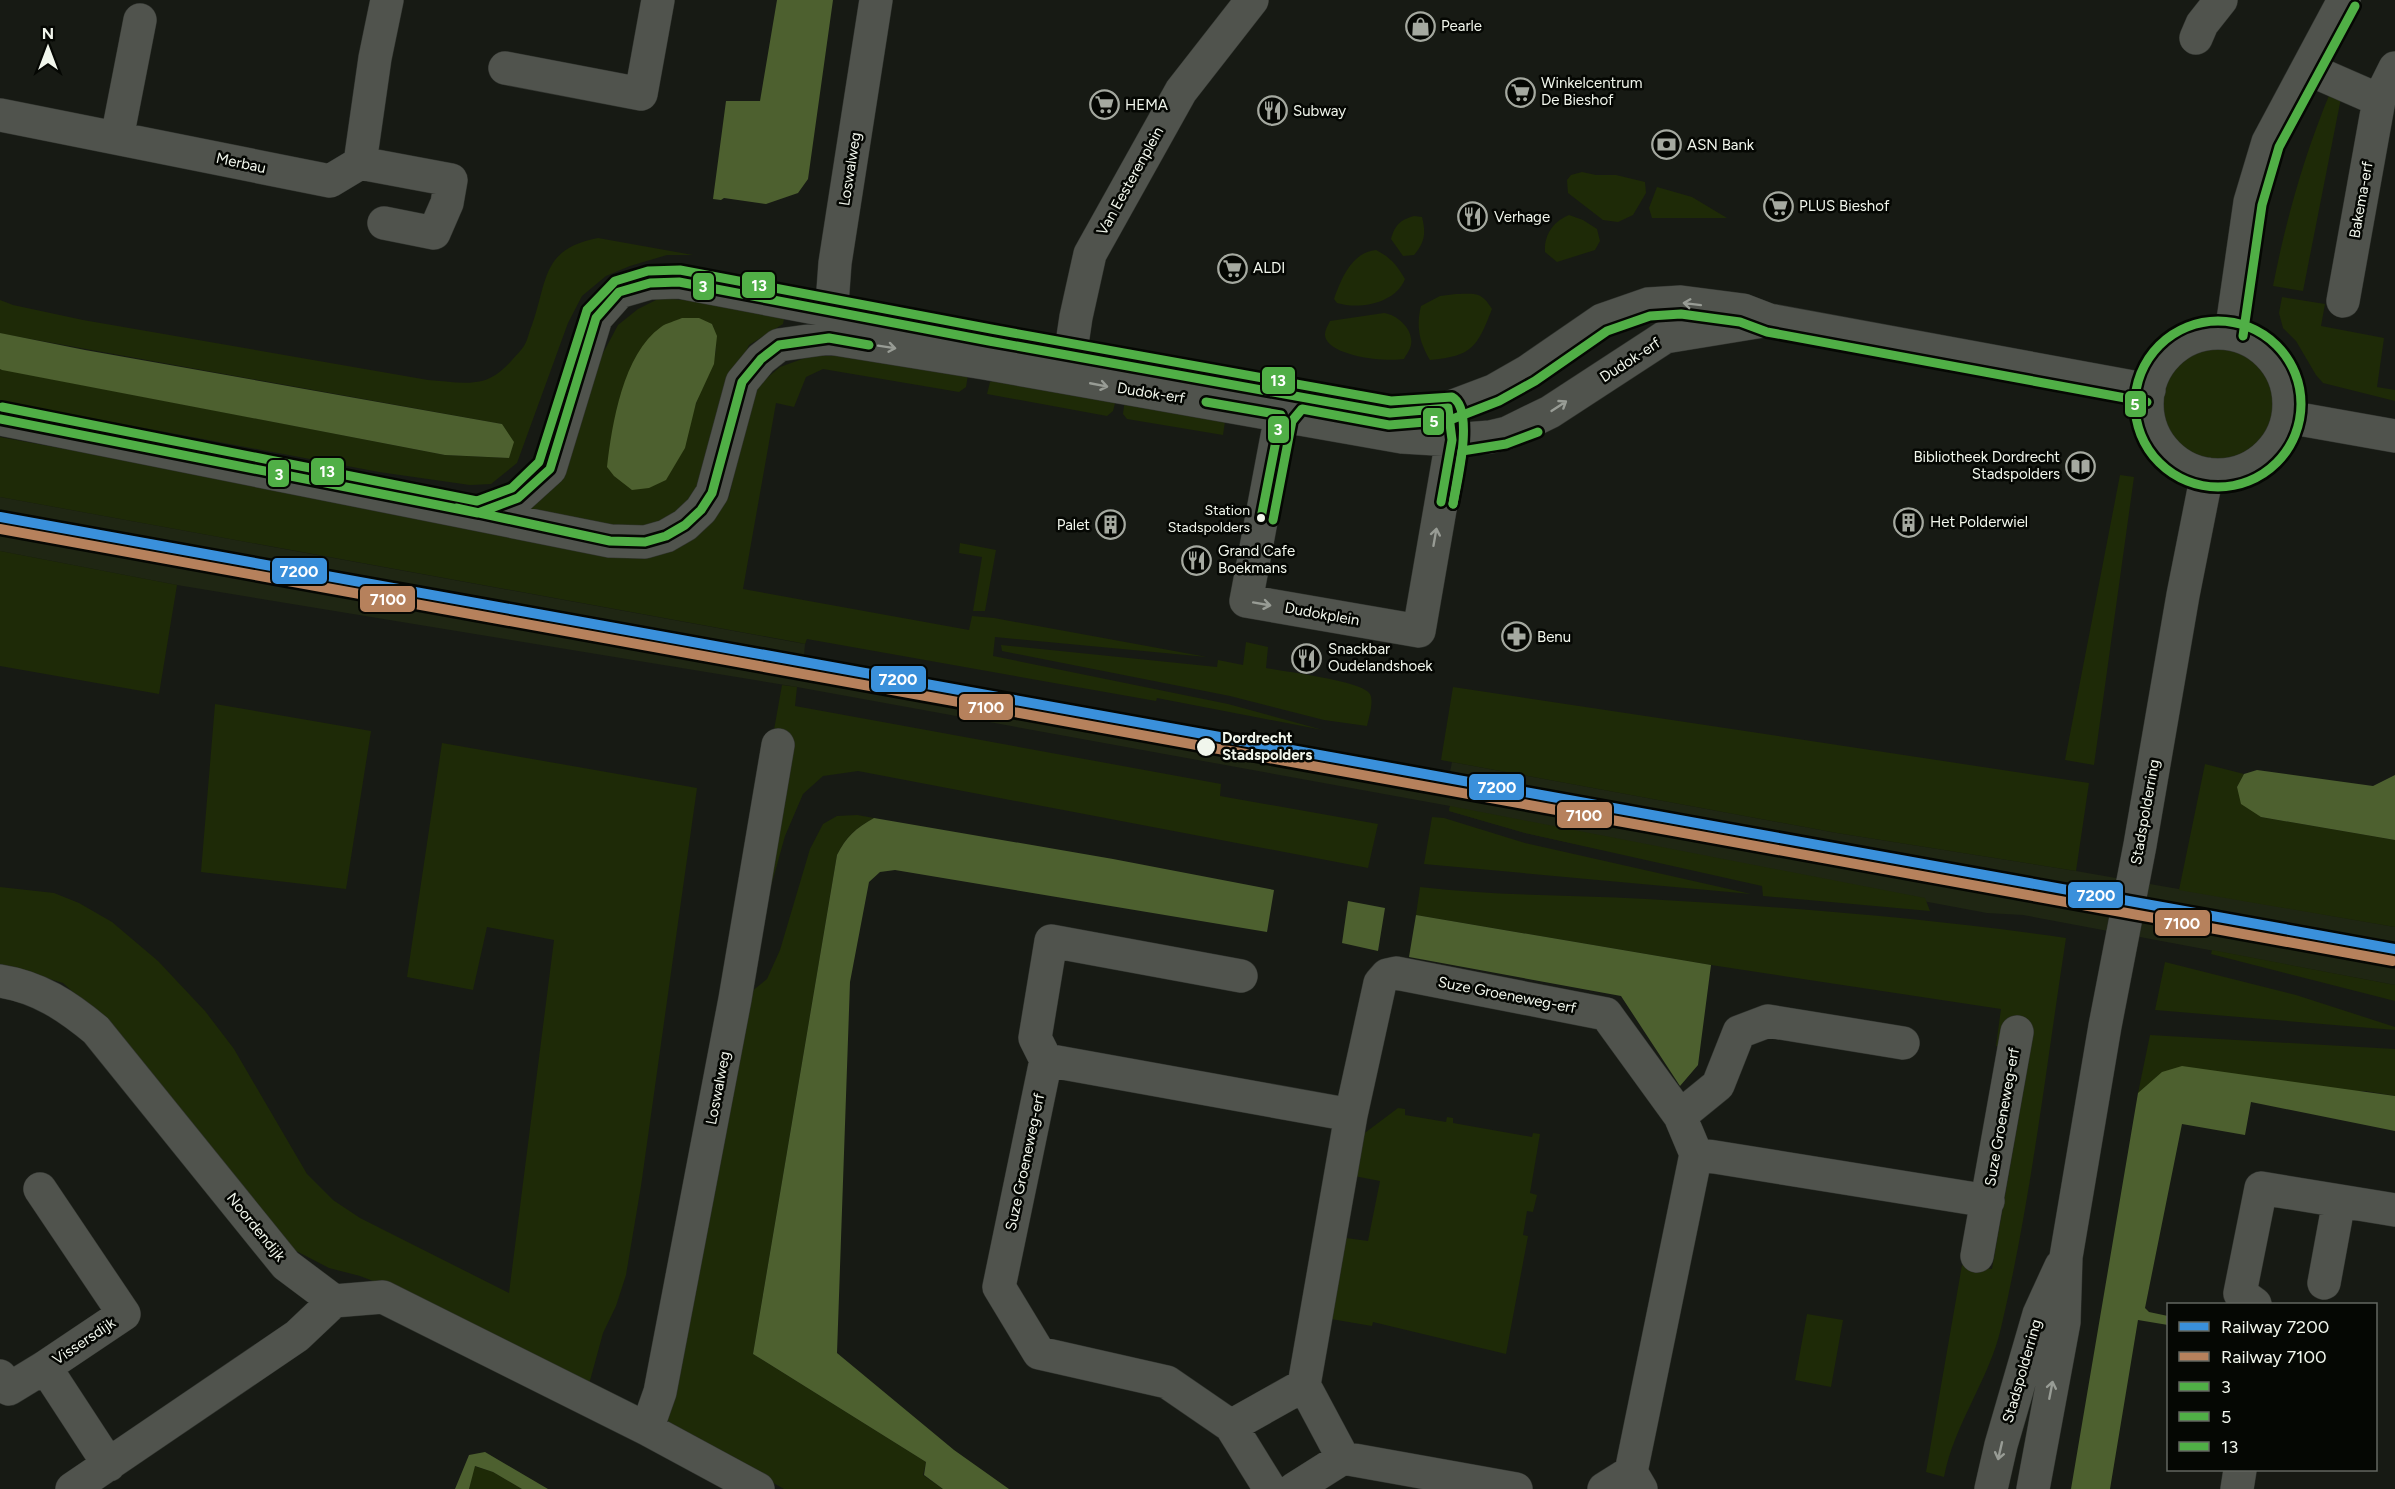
<svg xmlns="http://www.w3.org/2000/svg" width="2395" height="1489" font-family="Figtree,sans-serif">
<rect width="100%" height="100%" fill="#171a14"/>
<path fill="#1f2613" d="M 0,497 L 805,644 L 804,656 L 1450,772 L 1452,762 L 1837,833 L 2076,871 L 2395,927 L 2395,985 L 2023,915 L 1987,913 L 1628,846 L 1603,850 L 1525,833 L 1449,811 L 1450,806 L 797,687 L 177,585 L 0,551 Z"/>
<path fill="#1e2a07" fill-rule="evenodd" d="M 2330,93 L 2341,98 L 2303,291 L 2273,286 C 2286,219 2304,156 2330,93 Z
M 1582,172 L 1596,175 L 1616,175 L 1645,182 L 1646,193 L 1633,215 L 1618,222 L 1603,220 L 1568,193 L 1567,180 L 1571,175 Z
M 1657,187 L 1692,197 L 1727,218 L 1652,218 L 1649,208 Z
M 1569,215 L 1583,220 L 1597,229 L 1600,241 L 1595,250 L 1557,262 L 1545,252 C 1544,234 1554,221 1569,215 Z
M 1414,216 L 1422,217 C 1426,233 1425,242 1414,255 L 1403,256 L 1391,239 C 1395,225 1400,220 1414,216 Z
M 598,238 L 693,255 L 667,255 L 630,266 L 606,276 L 582,296 L 568,323 L 517,463 L 491,484 L 470,485 L 379,472 L 0,401 L 0,369 L 445,455 L 509,458 L 502,424 L 3,334 L 0,333 L 0,300 L 13,305 L 83,320 L 428,380 C 445,381 465,385 482,381 C 494,378 504,369 512,360 C 516,355 521,351 524,346 C 528,340 529,331 532,325 C 548,280 541,249 598,238 Z
M 1376,250 C 1390,257 1397,265 1405,279 C 1396,303 1360,310 1337,303 L 1334,299 C 1341,279 1352,252 1376,250 Z
M 1456,294 C 1475,294 1481,291 1492,309 C 1477,347 1473,356 1430,360 C 1419,342 1416,326 1421,306 L 1440,296 Z
M 2282,297 L 2325,304 L 2321,326 L 2384,338 L 2377,387 L 2395,390 L 2395,401 L 2323,383 L 2316,375 L 2296,341 L 2283,328 L 2279,313 Z
M 660,298 L 695,301 L 785,314 L 783,324 L 749,345 L 743,358 C 735,381 728,405 720,428 C 706,474 692,519 637,527 C 606,532 550,517 519,511 L 618,325 L 638,309 ZM 712,324 C 724,353 707,375 697,401 C 691,416 689,433 685,448 Z
M 1384,313 C 1398,315 1414,330 1411,345 C 1410,350 1406,355 1404,359 C 1386,362 1335,357 1326,339 C 1323,333 1327,327 1330,321 Z
M2161 404a57 57 0 1 1 114 0a57 57 0 1 1-114 0Z
M 866,353 L 968,375 L 966,387 L 959,392 L 823,369 L 806,377 L 794,407 L 776,403 L 743,589 L 969,630 L 972,616 L 994,618 L 1207,657 L 995,637 L 993,656 L 1228,704 L 1323,730 L 1157,698 L 1156,701 L 807,639 L 805,644 L 796,642 L 0,497 L 0,437 L 549,538 L 707,523 L 729,497 L 749,406 L 761,383 L 780,367 L 816,354 Z
M 1002,376 L 1117,396 L 1113,411 L 1107,416 L 987,394 L 990,382 Z
M 1125,398 L 1226,415 L 1223,435 L 1127,419 L 1123,414 Z
M 2120,475 L 2134,477 L 2094,765 L 2065,760 Z
M 960,543 L 996,550 L 985,611 L 973,611 L 982,557 L 959,553 Z
M 0,551 L 177,585 L 159,694 L 0,666 Z
M 1246,642 L 1268,647 L 1266,668 C 1282,671 1364,681 1370,694 C 1374,702 1369,717 1367,726 L 1324,720 L 1230,696 L 1002,651 L 1001,645 L 1217,667 L 1218,660 L 1243,665 Z
M 782,685 L 797,687 L 795,706 L 1221,784 L 1220,796 L 1378,824 L 1368,868 L 858,771 L 823,776 L 803,794 L 785,836 L 744,983 L 772,741 Z
M 1453,687 L 2089,783 L 2076,871 L 1837,833 L 1441,760 Z
M 215,704 L 371,731 L 346,889 L 201,872 Z
M 442,743 L 697,788 L 641,1186 L 626,1275 L 616,1306 L 603,1333 L 588,1388 L 381,1284 L 360,1276 L 329,1268 L 273,1239 L 102,1018 L 63,983 L 0,964 L 0,887 L 54,893 L 79,903 L 112,922 L 158,961 L 205,1011 L 234,1049 L 307,1174 L 333,1200 L 360,1218 L 509,1293 L 554,940 L 487,927 L 473,990 L 407,977 Z
M 2205,764 L 2244,774 L 2237,787 L 2261,817 L 2395,840 L 2395,927 L 2179,890 Z
M 1450,806 L 1925,898 L 1930,911 L 1763,896 L 1762,886 L 1525,833 L 1449,811 Z
M 857,815 L 874,818 C 856,828 846,837 837,855 L 753,1354 L 926,1462 L 923,1475 L 943,1489 L 784,1489 L 667,1424 L 668,1404 L 741,1000 L 767,979 L 780,950 L 810,849 L 823,824 L 837,816 Z
M 1432,817 L 1444,818 L 1525,843 L 1751,894 L 1424,864 Z
M 1420,887 C 1495,896 1571,895 1646,899 C 1786,907 1927,918 2066,938 C 2046,1068 2031,1200 2001,1328 C 1989,1380 1954,1424 1944,1477 L 1926,1472 L 1962,1265 L 1992,1269 L 2030,1054 L 1996,1046 L 2001,1009 L 1711,965 L 1416,915 Z
M 2212,950 L 2395,985 L 2395,1001 L 2211,954 Z
M 2165,962 L 2296,995 L 2395,1027 L 2395,1030 L 2155,1010 Z
M 2150,1035 L 2395,1049 L 2395,1096 L 2365,1091 L 2138,1093 Z
M 1398,1108 L 1405,1109 L 1405,1115 L 1446,1122 L 1447,1117 L 1453,1118 L 1453,1123 L 1532,1137 L 1533,1133 L 1540,1134 L 1530,1193 L 1537,1195 L 1533,1212 L 1527,1211 L 1523,1235 L 1528,1236 L 1506,1354 L 1373,1322 L 1372,1326 L 1331,1319 L 1346,1238 L 1368,1241 L 1380,1181 L 1354,1176 L 1362,1135 Z
M 1807,1314 L 1843,1320 L 1831,1387 L 1795,1380 Z
M 474,1466 L 493,1472 L 522,1489 L 469,1489 Z"/>
<path fill="#4d602f" d="M 777,0 L 833,0 L 808,179 L 798,193 L 766,204 L 724,198 L 721,200 L 713,199 L 726,101 L 760,101 Z
M 682,318 L 699,318 L 712,324 L 717,336 L 714,364 L 696,403 L 685,448 L 666,480 L 649,488 L 632,490 L 614,476 L 607,467 C 612,424 623,354 661,327 C 666,323 676,321 682,318 Z
M 0,333 L 85,350 L 502,424 L 514,442 L 509,458 L 445,455 L 2,370 L 0,369 Z
M 2257,770 L 2373,786 L 2395,775 L 2395,840 L 2261,817 L 2241,804 L 2237,787 L 2244,774 Z
M 874,818 L 1113,859 L 1274,890 L 1267,932 L 895,870 L 880,872 L 869,882 L 850,982 L 837,1353 L 954,1450 L 1009,1489 L 943,1489 L 924,1475 L 926,1462 L 753,1354 L 837,855 C 846,837 856,828 874,818 Z
M 1348,901 L 1385,908 L 1378,951 L 1342,943 Z
M 1416,915 L 1711,965 L 1698,1065 L 1680,1086 L 1621,996 L 1409,957 Z
M 2182,1066 L 2395,1096 L 2395,1131 L 2251,1102 L 2245,1135 L 2182,1124 L 2145,1308 L 2149,1312 L 2168,1316 L 2168,1325 L 2138,1320 L 2110,1489 L 2071,1489 L 2138,1093 L 2162,1072 Z
M 485,1452 L 548,1489 L 522,1489 L 493,1472 L 475,1466 L 469,1489 L 455,1489 L 469,1455 Z"/>
<g fill="none" stroke-linecap="round" stroke-linejoin="round">
<defs>
<path id="minor" d="M 2196,38 L 2202,24 L 2221,0
M 505,68 L 641,94 L 658,0
M 2308,69 L 2379,100
M 0,115 L 330,181 L 360,163 L 375,58 L 387,0
M 117,138 L 140,20
M 360,163 L 451,180 L 447,203 L 434,233 L 384,223
M 2343,301 L 2379,100 L 2395,68
M 830,331 L 835,263 L 876,0
M2147 404a71 71 0 1 1 142 0a71 71 0 1 1-142 0Z
M 2231,334 L 2250,202 L 2268,142 L 2344,0
M 1060,354 L 1196,378
M 1067,377 L 1076,317 L 1090,254 L 1181,91 L 1252,0
M 1295,400 L 1281,415 L 1246,601 L 1419,631 L 1452,440 L 1450,419
M 1353,406 L 1390,413 L 1448,408 L 1493,391 L 1528,371 L 1602,320 L 1648,304 L 1681,302 L 1743,310 L 1769,320 L 2149,390
M 2288,417 L 2395,436
M 0,419 L 610,541 L 645,542 L 666,536 L 685,525 L 701,510 L 712,493 L 742,382 L 761,359 L 779,345 L 829,338 L 984,363 L 1402,437 L 1452,440 L 1490,437 L 1507,433 L 1550,412 L 1665,337 L 1769,320
M 478,513 L 518,498 L 550,469 L 596,318 L 619,292 L 650,283 L 679,282 L 1004,344
M 0,981 C 39,987 67,1006 96,1030 L 286,1265 L 334,1301 L 383,1297 L 647,1429 L 758,1489
M 1046,1060 L 1035,1038 L 1051,941 L 1241,976
M 1680,1116 L 1718,1085 L 1739,1032 L 1768,1021 L 1903,1043
M 1696,1154 L 1988,1201
M 40,1189 L 124,1314 L 45,1367 L 109,1465
M 1977,1256 L 2017,1032
M 2324,1283 L 2339,1201
M 2255,1304 L 2240,1293 L 2261,1188 L 2395,1210
M 0,1376 L 9,1389 L 45,1367
M 1304,1385 L 1351,1115 L 1380,983 L 1387,975 L 1396,973 L 1606,1014 L 1680,1116 L 1696,1154 L 1631,1472 L 1641,1489
M 1231,1426 L 1167,1382 L 1039,1353 L 999,1287 L 1046,1060 L 1351,1115
M 647,1429 L 660,1392 L 735,999 L 778,745
M 1343,1458 L 1516,1489
M 72,1489 L 297,1336 L 334,1301
M 1270,1489 L 1231,1426 L 1304,1385 L 1343,1458 L 1294,1489
M 1604,1489 L 1631,1472
M 1991,1489 L 2001,1445 L 2039,1314 L 2061,1266
M 2033,1489 L 2064,1322 L 2066,1257 L 2105,1026 L 2140,845 L 2183,595 L 2207,474
M 2237,1489 L 2240,1470"/>
</defs>
<use href="#minor" stroke="#31342f" stroke-width="34"/>
<use href="#minor" stroke="#50534d" stroke-width="33"/>
<defs>
<path id="bus-1" d="M 1206,402 L 1281,415 L 1261,518
M 0,419 L 478,513 L 518,498 L 550,469 L 596,318 L 619,292 L 650,283 L 679,282 L 989,341 L 1390,413 L 1448,408 L 1452,440 L 1441,502
M 456,508 L 610,541 L 645,542 L 666,536 L 685,525 L 701,510 L 712,493 L 742,382 L 761,359 L 779,345 L 829,338 L 869,345"/>
<path id="bus-2" d="M2135 404a83 83 0 1 1 166 0a83 83 0 1 1-166 0Z
M 2243,336 L 2262,205 L 2279,147 L 2355,6
M 1453,504 L 1462,451 L 1506,444 L 1538,432
M 1273,520 L 1292,421 L 1302,409 L 1389,425 L 1450,420 L 1499,401 L 1535,381 L 1607,331 L 1650,316 L 1681,314 L 1740,322 L 1767,332 L 2147,402"/>
<path id="bus-3" d="M 2,407 L 477,501 L 512,488 L 539,462 L 587,310 L 615,281 L 648,271 L 680,270 L 991,329 L 1391,401 L 1452,397 C 1475,409 1457,482 1453,504"/>
</defs>
<use href="#bus-1" stroke="#050703" stroke-width="14"/>
<use href="#bus-2" stroke="#050703" stroke-width="14"/>
<use href="#bus-3" stroke="#050703" stroke-width="14"/>
<use href="#bus-1" stroke="#50af46" stroke-width="9"/>
<use href="#bus-2" stroke="#50af46" stroke-width="9"/>
<use href="#bus-3" stroke="#50af46" stroke-width="9"/>
<defs>
<path id="rail-1" d="M 0,517 L 2395,949"/>
<path id="rail-2" d="M 0,529 L 2393,961"/>
</defs>
<use href="#rail-1" stroke="#050703" stroke-width="15"/>
<use href="#rail-2" stroke="#050703" stroke-width="15"/>
<use href="#rail-1" stroke="#3a90db" stroke-width="10"/>
<use href="#rail-2" stroke="#b6815c" stroke-width="10"/>
</g>
<defs><path id="oneway-shaft" d="M-6 0H5M1.5-3L5.5 0L1.5 3" fill="none" stroke-width="1.6" stroke-linecap="round" stroke-linejoin="round" transform="scale(1.5)"/></defs>
<g stroke="#989c95">
<use href="#oneway-shaft" transform="translate(1692 304) rotate(-173)"/>
<use href="#oneway-shaft" transform="translate(887 347) rotate(9)"/>
<use href="#oneway-shaft" transform="translate(1099 385) rotate(11)"/>
<use href="#oneway-shaft" transform="translate(1559 406) rotate(-33)"/>
<use href="#oneway-shaft" transform="translate(1435 537) rotate(-80)"/>
<use href="#oneway-shaft" transform="translate(1262 604) rotate(10)"/>
<use href="#oneway-shaft" transform="translate(2051 1390) rotate(-79)"/>
<use href="#oneway-shaft" transform="translate(2000 1451) rotate(103)"/>
</g>
<defs>
<symbol id="shop-ring" viewBox="-11 -11 22 22"><circle r="9.5" fill="#050703" stroke="#a5a9a0" stroke-width="1.5"/><path d="M-5-2.5h2.3a2.7 3.5 0 0 1 5.4 0H5L5.5 6h-11ZM-1.5-2.5h3a1.5 2.3 0 0 0-3 0Z" fill="#a5a9a0"/></symbol>
<symbol id="supermarket-ring" viewBox="-11 -11 22 22"><circle r="9.5" fill="#050703" stroke="#a5a9a0" stroke-width="1.5"/><path d="M-6-5.5h2.5l.6 2H6L4.5 2H-2.5L-4.4-4H-6ZM-1.5 3.2a1.3 1.3 0 1 0 .1 0ZM3 3.2a1.3 1.3 0 1 0 .1 0Z" fill="#a5a9a0"/></symbol>
<symbol id="restaurant-ring" viewBox="-11 -11 22 22"><circle r="9.5" fill="#050703" stroke="#a5a9a0" stroke-width="1.5"/><path d="M-5-6h1v4h1v-4h1v4h1v-4h1v5L-1.5 .5V6h-2V.5L-5-1ZM5-6V6H3V1.5H1.5Q1.5-4 5-6Z" fill="#a5a9a0"/></symbol>
<symbol id="bank-ring" viewBox="-11 -11 22 22"><circle r="9.5" fill="#050703" stroke="#a5a9a0" stroke-width="1.5"/><path d="M-6-4H6V4H-6ZM0-2.3a2.3 2.3 0 1 0 0 4.6a2.3 2.3 0 1 0 0-4.6Z" fill="#a5a9a0"/></symbol>
<symbol id="library-ring" viewBox="-11 -11 22 22"><circle r="9.5" fill="#050703" stroke="#a5a9a0" stroke-width="1.5"/><path d="M-6-4Q-3-5.5-.7-3.5V5Q-3 3-6 4ZM6-4Q3-5.5 .7-3.5V5Q3 3 6 4Z" fill="#a5a9a0"/></symbol>
<symbol id="building-ring" viewBox="-11 -11 22 22"><circle r="9.5" fill="#050703" stroke="#a5a9a0" stroke-width="1.5"/><path d="M-4-6H4V6H1V3H-1V6H-4ZM-2.5-4.3h1.7v1.8h-1.7ZM.8-4.3h1.7v1.8H.8ZM-2.5-1h1.7V.8h-1.7ZM.8-1h1.7V.8H.8Z" fill="#a5a9a0"/></symbol>
<symbol id="pharmacy-ring" viewBox="-11 -11 22 22"><circle r="9.5" fill="#050703" stroke="#a5a9a0" stroke-width="1.5"/><path d="M-2-6h4v4h4v4h-4v4h-4v-4h-4v-4h4Z" fill="#a5a9a0"/></symbol>
</defs>
<g fill-rule="evenodd">
<use href="#shop-ring" x="1404" y="10" width="33" height="33"/>
<use href="#supermarket-ring" x="1504" y="76" width="33" height="33"/>
<use href="#supermarket-ring" x="1088" y="88" width="33" height="33"/>
<use href="#restaurant-ring" x="1256" y="94" width="33" height="33"/>
<use href="#bank-ring" x="1650" y="128" width="33" height="33"/>
<use href="#supermarket-ring" x="1762" y="190" width="33" height="33"/>
<use href="#restaurant-ring" x="1456" y="200" width="33" height="33"/>
<use href="#supermarket-ring" x="1216" y="252" width="33" height="33"/>
<use href="#library-ring" x="2064" y="450" width="33" height="33"/>
<use href="#building-ring" x="1892" y="506" width="33" height="33"/>
<use href="#building-ring" x="1094" y="508" width="33" height="33"/>
<use href="#restaurant-ring" x="1180" y="544" width="33" height="33"/>
<use href="#pharmacy-ring" x="1500" y="620" width="33" height="33"/>
<use href="#restaurant-ring" x="1290" y="642" width="33" height="33"/>
</g>
<g fill="#f1f6ec" stroke="#050703" stroke-width="2">
<circle cx="1261" cy="518" r="5"/>
<circle cx="1206" cy="747" r="10"/>
</g>
<g text-anchor="middle" stroke-width="5" stroke-linejoin="round" paint-order="stroke">
<g font-size="14" fill="#f1f6ec" stroke="#050703" text-anchor="end">
<text x="1250" y="515">Station<tspan x="1250" dy="17">Stadspolders</tspan></text>
</g>
<g font-size="15" fill="#f1f6ec" stroke="#050703" text-anchor="start">
<text x="1441" y="31">Pearle</text>
<text x="1541" y="88">Winkelcentrum<tspan x="1541" dy="17">De Bieshof</tspan></text>
<text x="1125" y="110">HEMA</text>
<text x="1293" y="116">Subway</text>
<text x="1687" y="150">ASN Bank</text>
<text x="1799" y="211">PLUS Bieshof</text>
<text x="1494" y="222">Verhage</text>
<text x="1253" y="273">ALDI</text>
<text x="2060" y="462" text-anchor="end">Bibliotheek Dordrecht<tspan x="2060" dy="17">Stadspolders</tspan></text>
<text x="1930" y="527">Het Polderwiel</text>
<text x="1090" y="530" text-anchor="end">Palet</text>
<text x="1218" y="556">Grand Cafe<tspan x="1218" dy="17">Boekmans</tspan></text>
<text x="1537" y="642">Benu</text>
<text x="1328" y="654">Snackbar<tspan x="1328" dy="17">Oudelandshoek</tspan></text>
</g>
<g font-size="15" fill="#f1f6ec" stroke="#050703">
<text transform="translate(241 163) rotate(12)" y="5">Merbau</text>
<text transform="translate(850 169) rotate(-81)" y="5">Loswalweg</text>
<text transform="translate(1130 181) rotate(-61)" y="5">Van Eesterenplein</text>
<text transform="translate(2361 200) rotate(-80)" y="5">Bakema-erf</text>
<text transform="translate(1630 360) rotate(-33)" y="5">Dudok-erf</text>
<text transform="translate(1151 393) rotate(9)" y="5">Dudok-erf</text>
<text transform="translate(1322 614) rotate(10)" y="5">Dudokplein</text>
<text transform="translate(2145 812) rotate(-80)" y="5">Stadspolderring</text>
<text transform="translate(1507 995) rotate(11)" y="5">Suze Groeneweg-erf</text>
<text transform="translate(718 1088) rotate(-79)" y="5">Loswalweg</text>
<text transform="translate(2002 1117) rotate(-80)" y="5">Suze Groeneweg-erf</text>
<text transform="translate(1025 1162) rotate(-78)" y="5">Suze Groeneweg-erf</text>
<text transform="translate(256 1227) rotate(51)" y="5">Noordendijk</text>
<text transform="translate(84 1341) rotate(-34)" y="5">Vissersdijk</text>
<text transform="translate(2022 1371) rotate(-74)" y="5">Stadspolderring</text>
</g>
<g font-size="15" font-weight="bold" fill="#f1f6ec" stroke="#050703" text-anchor="start">
<text x="1222" y="743">Dordrecht<tspan x="1222" dy="17">Stadspolders</tspan></text>
</g>
</g>
<g stroke="#050703" stroke-width="2">
<rect x="741" y="271" width="35" height="28" rx="6" fill="#50af46"/>
<rect x="692" y="272" width="23" height="29" rx="6" fill="#50af46"/>
<rect x="1261" y="366" width="35" height="29" rx="6" fill="#50af46"/>
<rect x="2124" y="390" width="23" height="28" rx="6" fill="#50af46"/>
<rect x="1422" y="407" width="23" height="29" rx="6" fill="#50af46"/>
<rect x="1267" y="415" width="23" height="29" rx="6" fill="#50af46"/>
<rect x="310" y="457" width="35" height="29" rx="6" fill="#50af46"/>
<rect x="267" y="459" width="23" height="29" rx="6" fill="#50af46"/>
<rect x="271" y="557" width="57" height="28" rx="6" fill="#3a90db"/>
<rect x="359" y="585" width="57" height="28" rx="6" fill="#b6815c"/>
<rect x="870" y="665" width="57" height="28" rx="6" fill="#3a90db"/>
<rect x="958" y="693" width="56" height="28" rx="6" fill="#b6815c"/>
<rect x="1468" y="773" width="57" height="28" rx="6" fill="#3a90db"/>
<rect x="1556" y="801" width="57" height="28" rx="6" fill="#b6815c"/>
<rect x="2067" y="881" width="57" height="28" rx="6" fill="#3a90db"/>
<rect x="2154" y="909" width="57" height="28" rx="6" fill="#b6815c"/>
</g>
<g font-size="16" text-anchor="middle" font-weight="bold" fill="#fff">
<text x="759" y="291">13</text>
<text x="703" y="292">3</text>
<text x="1278" y="386">13</text>
<text x="2135" y="410">5</text>
<text x="1434" y="427">5</text>
<text x="1278" y="435">3</text>
<text x="327" y="477">13</text>
<text x="279" y="480">3</text>
<text x="299" y="577">7200</text>
<text x="388" y="605">7100</text>
<text x="898" y="685">7200</text>
<text x="986" y="713">7100</text>
<text x="1497" y="793">7200</text>
<text x="1584" y="821">7100</text>
<text x="2096" y="901">7200</text>
<text x="2182" y="929">7100</text>
</g>
<rect x="2167" y="1303" width="210" height="168" fill="#050703" stroke="#636760" stroke-width="1.5"/>
<rect x="2179" y="1322" width="30" height="9" fill="#3a90db" stroke="#636760" stroke-width="1.5"/>
<text x="2221" y="1333" font-size="18" fill="#f1f6ec">Railway 7200</text>
<rect x="2179" y="1352" width="30" height="9" fill="#b6815c" stroke="#636760" stroke-width="1.5"/>
<text x="2221" y="1363" font-size="18" fill="#f1f6ec">Railway 7100</text>
<rect x="2179" y="1382" width="30" height="9" fill="#50af46" stroke="#636760" stroke-width="1.5"/>
<text x="2221" y="1393" font-size="18" fill="#f1f6ec">3</text>
<rect x="2179" y="1412" width="30" height="9" fill="#50af46" stroke="#636760" stroke-width="1.5"/>
<text x="2221" y="1423" font-size="18" fill="#f1f6ec">5</text>
<rect x="2179" y="1442" width="30" height="9" fill="#50af46" stroke="#636760" stroke-width="1.5"/>
<text x="2221" y="1453" font-size="18" fill="#f1f6ec">13</text>
<g transform="translate(48 48)" stroke="#050703" stroke-width="4.5" paint-order="stroke">
<path d="M0-4.5L10 22L0 15L-10 22Z" fill="#f1f6ec"/>
<text y="-9" font-size="16" font-weight="bold" text-anchor="middle" fill="#f1f6ec">N</text>
</g>
</svg>
